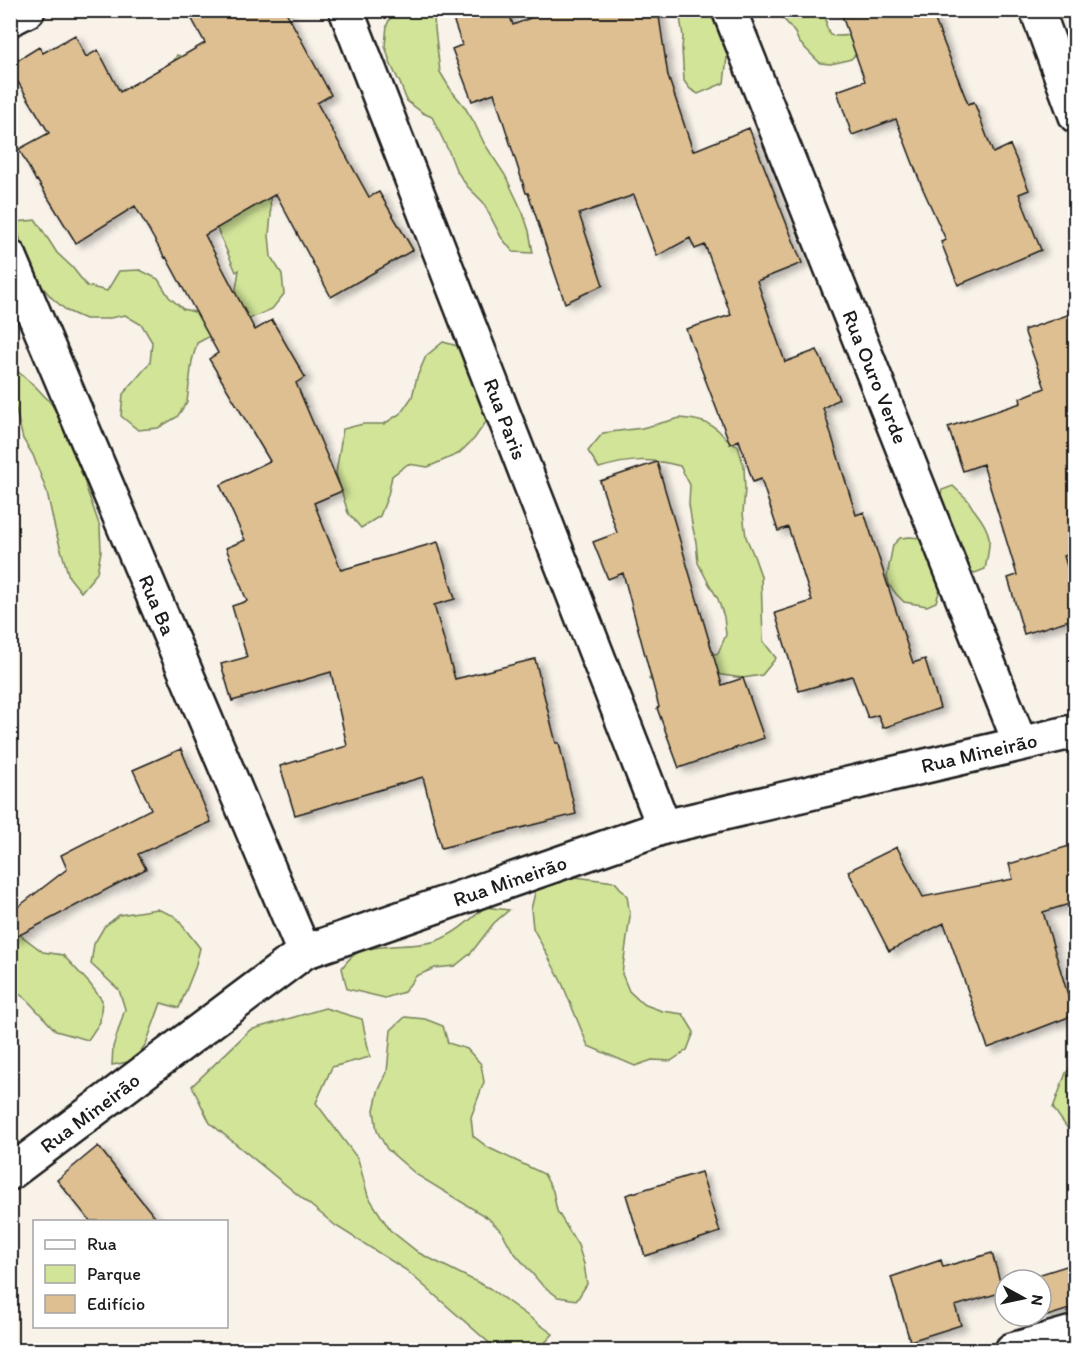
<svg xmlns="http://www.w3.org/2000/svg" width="1086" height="1361" font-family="Itim,sans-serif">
<defs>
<filter id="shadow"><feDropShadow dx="6" dy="4" stdDeviation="3" flood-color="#0004"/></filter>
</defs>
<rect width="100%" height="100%" fill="#f8f2e9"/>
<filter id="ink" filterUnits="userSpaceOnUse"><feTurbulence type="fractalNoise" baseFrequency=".0167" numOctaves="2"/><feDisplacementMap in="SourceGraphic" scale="12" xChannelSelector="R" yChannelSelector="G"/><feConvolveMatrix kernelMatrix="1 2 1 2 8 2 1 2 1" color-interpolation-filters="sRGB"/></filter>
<g filter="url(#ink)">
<path fill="#d1e498" stroke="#76805a" stroke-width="1.5" d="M 393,11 L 433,11 L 440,72 L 451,90 L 464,106 L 474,122 L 484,143 L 505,175 L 523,213 L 529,231 L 533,253 L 513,252 L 501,237 L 483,202 L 467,186 L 456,170 L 449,152 L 432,117 L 423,113 L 407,101 L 400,83 L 391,65 L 385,46 L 387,25 Z
M 679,11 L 722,11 L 727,57 L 724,83 L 698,94 L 690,89 L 684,81 L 682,49 L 683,36 Z
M 776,11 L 827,11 L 826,25 L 830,35 C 841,38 847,34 858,34 L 859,51 L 851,59 L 840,62 L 830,64 L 820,63 L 799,42 L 795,33 L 789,25 Z
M 177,55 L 197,63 L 270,196 L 271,215 L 269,235 L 271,257 L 282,274 L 284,294 L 272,309 L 214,334 L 197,343 L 192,361 L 187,402 L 177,417 L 158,428 L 138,430 L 121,416 L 123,394 L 150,363 L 152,342 L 142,325 L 125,315 L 105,319 L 85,319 L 67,311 L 52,298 L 38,282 L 31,262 L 21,243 L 16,222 L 36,220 L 57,253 L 72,267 L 87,286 L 107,291 L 119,271 L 140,270 L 158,279 L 169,297 L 183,309 L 202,314 L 235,295 L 239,270 L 236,272 L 211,215 L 167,73 Z
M 443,342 L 461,347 L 489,400 L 486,422 L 474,439 L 458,454 L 428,467 L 408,464 L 392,476 L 388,495 L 380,516 L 361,528 L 348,513 L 336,473 L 343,429 L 363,424 L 384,424 L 401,413 L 412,397 L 417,377 L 426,356 Z
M 10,365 L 36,387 L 50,402 L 62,420 L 81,464 L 86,487 L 100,527 L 101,551 L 97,573 L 81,592 L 69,577 L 55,529 L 47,492 L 33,455 L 23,439 L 13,398 L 11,396 Z
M 680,418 C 693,419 708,421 718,430 C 725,437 728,443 738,446 L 744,467 L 745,489 L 743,513 L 746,537 L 754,556 L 761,576 L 763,641 L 776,658 L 762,675 L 743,678 L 708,673 L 671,694 L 649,679 L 661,663 L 700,659 L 718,653 L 726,635 L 724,617 L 718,599 L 708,582 L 698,563 L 696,542 L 692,524 L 689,504 L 690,485 L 680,466 C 648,458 630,459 599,468 L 588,451 L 603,433 L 642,428 Z
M 953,486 C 958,491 963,495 967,499 C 970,503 972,508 975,511 C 993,534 991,541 985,569 L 975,573 L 965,569 L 943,580 L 936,602 L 927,606 L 904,602 L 897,595 L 889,585 L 887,576 L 893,545 L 900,538 L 910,537 L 930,539 L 942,490 Z
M 575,877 L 615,882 L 627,896 L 630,916 L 622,974 L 629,991 L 643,1004 L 662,1011 L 683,1014 L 694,1032 L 687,1050 L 671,1061 L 652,1060 L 635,1066 L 588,1046 L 562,983 L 533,928 L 531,909 L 536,889 L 554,879 Z
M 485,907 L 509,910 L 494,923 L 471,953 L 455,966 L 435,968 L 416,976 L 404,992 L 385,998 L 347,989 L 342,968 C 345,964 349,958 354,955 C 370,943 414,948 436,941 C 455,934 470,920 485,907 Z
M 157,909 L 175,916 L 200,948 L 195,968 L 179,1008 L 161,1003 L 146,1044 L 133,1061 L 112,1065 L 113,1047 L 125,1009 L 119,990 L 91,964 L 94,944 L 104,927 L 119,915 Z
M 10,927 L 43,952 L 63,955 L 90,984 L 102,1000 L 100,1022 L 88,1040 L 56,1031 L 28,1001 L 11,987 Z
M 325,1008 L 362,1019 L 370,1057 L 332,1067 L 316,1103 L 358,1159 L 368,1196 L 390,1230 L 419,1253 L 489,1288 L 553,1334 L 538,1350 L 503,1350 L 494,1347 L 406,1270 L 336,1226 L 210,1123 L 192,1086 L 250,1030 Z
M 405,1017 L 425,1019 L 443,1026 L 448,1043 L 467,1049 L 481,1064 L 484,1082 L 471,1117 L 473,1136 L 489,1148 L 544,1174 L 553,1191 L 557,1211 L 578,1245 L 584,1264 L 587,1284 L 577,1300 L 558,1297 L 542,1285 L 512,1250 L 502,1232 L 488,1218 L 417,1175 L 387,1149 L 377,1131 L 374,1110 L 378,1092 L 387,1072 L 391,1030 Z
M 1075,1062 L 1075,1139 L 1053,1108 L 1066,1073 Z"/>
<path fill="#ddbf91" stroke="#1c1c1c" stroke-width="1.5" filter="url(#shadow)" d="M 187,10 L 285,10 L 331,95 L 317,103 L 369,197 L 379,192 L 413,250 L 331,297 L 276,194 L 205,235 L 255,330 L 272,320 L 305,377 L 296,383 L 342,491 L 314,503 L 341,570 L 438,542 L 455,599 L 434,605 L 455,679 L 535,659 L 556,743 L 559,743 L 576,814 L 441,848 L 423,777 L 295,815 L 280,766 L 347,746 L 331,672 L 232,701 L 221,664 L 247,657 L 232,606 L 247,601 L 226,548 L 245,540 L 220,485 L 270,461 L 209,359 L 218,353 L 166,257 L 165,258 L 135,206 L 76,243 L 37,180 L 36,181 L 19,149 L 49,133 L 10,69 L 10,65 L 39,47 L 43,53 L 75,35 L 86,57 L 98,50 L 120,92 L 205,43 Z
M 450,10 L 508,10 L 513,25 L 550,10 L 658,10 L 668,76 L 693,151 L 749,128 L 802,263 L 757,281 L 785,362 L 817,350 L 839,399 L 823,408 L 856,515 L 864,512 L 913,663 L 925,659 L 940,708 L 883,728 L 878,715 L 868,718 L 852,676 L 799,691 L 775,613 L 812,601 L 788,527 L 778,531 L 761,479 L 753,482 L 739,440 L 730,444 L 686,329 L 731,315 L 705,245 L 695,249 L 690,238 L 657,256 L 634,195 L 579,214 L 603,285 L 565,303 L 528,193 L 526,193 L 494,93 L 472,101 L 452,49 L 462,45 Z
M 840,10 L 931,10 L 968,104 L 974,102 L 993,153 L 1010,145 L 1029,190 L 1019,194 L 1041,250 L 958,285 L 941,242 L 946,240 L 922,187 L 896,119 L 852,135 L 837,91 L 865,81 Z
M 1076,312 L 1076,552 L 1064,556 L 1076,597 L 1076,618 L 1024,634 L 1008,578 L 1017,575 L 983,464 L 963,471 L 948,427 L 1021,403 L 1020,398 L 1045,388 L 1024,330 Z
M 657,462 L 722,685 L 743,678 L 764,738 L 679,768 L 657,708 L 659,707 L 623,573 L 608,579 L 593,542 L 617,533 L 600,481 Z
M 181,749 L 211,822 L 138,854 L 146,869 L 10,940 L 10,913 L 67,869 L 61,855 L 151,809 L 133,770 Z
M 1076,844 L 1076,902 L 1043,912 L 1074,1015 L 988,1048 L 944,923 L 889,951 L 848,871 L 897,847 L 923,897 L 1013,879 L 1009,864 Z
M 98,1146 L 120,1174 L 158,1221 L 90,1221 L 57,1180 Z
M 701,1172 L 720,1232 L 645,1256 L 626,1195 Z
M 992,1253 L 1003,1292 L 955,1306 L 961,1325 L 910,1341 L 891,1277 L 941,1260 L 943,1267 Z
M 1076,1263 L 1076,1307 L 1041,1318 L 1041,1280 L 1028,1280 L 1028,1278 Z"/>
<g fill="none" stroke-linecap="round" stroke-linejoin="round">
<defs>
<path id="street" d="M 346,10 L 664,827
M 729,10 L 1020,743
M 1037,10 L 1076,116
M 10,19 L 28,10
M 10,257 L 304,952
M 10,1173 L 304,952 L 664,827 L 1076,731
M 1012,1350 L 1076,1332"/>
</defs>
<use href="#street" stroke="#1c1c1c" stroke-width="38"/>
<use href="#street" stroke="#fff" stroke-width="33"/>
</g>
</g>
<g text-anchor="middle" stroke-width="4.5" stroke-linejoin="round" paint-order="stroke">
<g font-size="21" fill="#1c1c1c" stroke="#fff">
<text transform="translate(875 377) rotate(68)" y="7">Rua Ouro Verde</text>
<text transform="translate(505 419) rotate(69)" y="7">Rua Paris</text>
<text transform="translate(157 605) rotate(67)" y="7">Rua Ba</text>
<text transform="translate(979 753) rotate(-13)" y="7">Rua Mineirão</text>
<text transform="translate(510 881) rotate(-19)" y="7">Rua Mineirão</text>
<text transform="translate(90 1113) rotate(-37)" y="7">Rua Mineirão</text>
</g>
</g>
<rect width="1086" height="1361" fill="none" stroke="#fff" stroke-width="36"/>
<rect x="18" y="18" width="1050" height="1325" fill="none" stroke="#1c1c1c" stroke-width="2" filter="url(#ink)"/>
<rect x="33" y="1220" width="195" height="108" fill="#ffffff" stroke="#a4a4a4" stroke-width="1.5"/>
<rect x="45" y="1240" width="30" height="9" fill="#ffffff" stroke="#a4a4a4" stroke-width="1.5"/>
<text x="87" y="1250" font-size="18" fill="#1c1c1c">Rua</text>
<rect x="45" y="1265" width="30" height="18" fill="#d1e498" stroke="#a4a4a4" stroke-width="1.5"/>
<text x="87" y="1280" font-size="18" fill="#1c1c1c">Parque</text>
<rect x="45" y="1295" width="30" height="18" fill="#ddbf91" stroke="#a4a4a4" stroke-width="1.5"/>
<text x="87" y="1310" font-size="18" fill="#1c1c1c">Edifício</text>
<g transform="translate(1023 1298) rotate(98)"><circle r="28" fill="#ffffff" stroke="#a4a4a4" stroke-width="1.5"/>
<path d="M0-4.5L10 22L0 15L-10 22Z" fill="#1c1c1c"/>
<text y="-9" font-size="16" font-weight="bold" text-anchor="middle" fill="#1c1c1c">N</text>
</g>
</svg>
